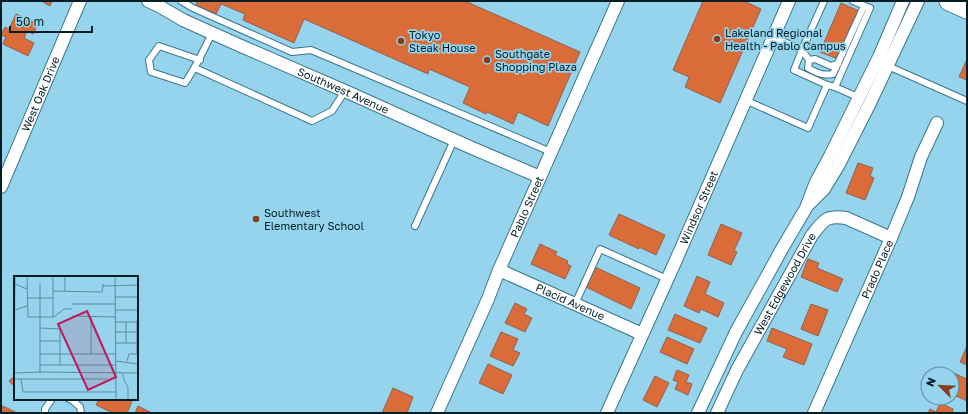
<svg xmlns="http://www.w3.org/2000/svg" width="968" height="414" font-family="'Golos Text',sans-serif">
<rect width="100%" height="100%" fill="#95d4ec"/>
<path fill="#da6c39" stroke="#93614c" d="M 43,1 L 52,1 L 50,6 L 43,2 Z
M 197,1 L 465,1 L 580,52 L 548,126 L 518,112 L 513,124 L 487,112 L 486,114 L 463,103 L 470,87 L 429,69 L 428,74 L 304,19 L 294,43 L 243,20 L 245,14 L 221,4 L 216,14 L 196,5 Z
M 703,1 L 744,1 L 761,9 L 720,103 L 685,87 L 689,77 L 673,70 Z
M 841,3 L 859,11 L 838,59 L 820,52 Z
M 16,14 L 38,24 L 33,34 L 27,31 L 24,38 L 34,43 L 28,56 L 3,44 L 6,37 L 1,35 L 5,27 L 9,29 Z
M 967,59 L 967,80 L 959,77 Z
M 858,163 L 873,168 L 870,176 L 874,178 L 865,200 L 846,193 Z
M 619,214 L 665,235 L 656,255 L 639,247 L 639,249 L 609,235 Z
M 721,224 L 742,233 L 734,251 L 737,252 L 731,265 L 708,255 Z
M 540,244 L 557,252 L 555,255 L 568,261 L 567,264 L 571,266 L 565,279 L 531,264 Z
M 808,259 L 819,263 L 817,268 L 843,279 L 837,292 L 801,277 Z
M 595,267 L 640,288 L 631,309 L 586,287 Z
M 697,276 L 710,282 L 705,294 L 724,303 L 718,317 L 701,309 L 699,313 L 684,306 Z
M 515,303 L 527,309 L 524,314 L 532,318 L 525,332 L 505,323 Z
M 811,304 L 828,310 L 818,336 L 801,329 Z
M 675,314 L 707,328 L 700,343 L 668,330 Z
M 772,328 L 812,344 L 804,365 L 783,357 L 787,349 L 767,341 Z
M 501,332 L 518,339 L 513,350 L 520,353 L 513,366 L 490,356 Z
M 667,337 L 694,349 L 687,364 L 660,352 Z
M 967,346 L 967,365 L 960,362 Z
M 488,364 L 512,375 L 503,394 L 479,383 Z
M 677,370 L 689,375 L 686,382 L 692,384 L 688,395 L 675,389 L 678,382 L 673,380 Z
M 951,372 L 967,379 L 967,401 L 956,396 L 958,392 L 952,390 L 952,374 L 950,374 Z
M 15,376 L 15,387 L 9,381 Z
M 655,376 L 669,383 L 657,407 L 643,400 Z
M 393,388 L 413,397 L 407,413 L 382,413 Z
M 99,399 L 133,399 L 127,413 L 113,413 L 96,405 Z
M 940,403 L 953,409 L 952,413 L 928,413 L 930,409 L 936,412 Z
M 3,406 L 17,413 L 1,413 L 1,410 Z
M 138,406 L 152,413 L 135,413 Z"/>
<g fill="none" stroke-linecap="round" stroke-linejoin="round">
<defs>
<path id="service" d="M 181,1 L 193,8 L 292,52 L 311,50 L 551,152
M 824,1 L 802,50 L 809,60 L 815,59 L 831,66 L 838,64
M 773,37 L 802,50 L 794,70 L 827,85 L 835,87 L 860,98
M 200,60 L 159,46 L 149,60 L 151,72 L 185,83 C 196,67 204,50 212,33
M 809,60 L 808,68 C 817,73 823,76 833,74 L 864,6
M 888,66 L 967,101
M 195,68 L 312,121 L 332,111 L 345,91
M 835,87 L 870,8 L 853,1
M 745,100 L 808,128 L 827,85
M 415,226 L 454,140
M 575,304 L 600,249 L 667,279
M 69,399 L 72,400 L 80,407 L 81,413
M 45,413 L 45,409 L 52,399"/>
<g id="minor">
<path id="s1" d="M 148,1 L 159,6 L 183,20 L 241,46 L 345,91 L 472,148 L 540,177"/>
<path id="s2" d="M 1,187 L 80,1"/>
<path d="M 809,204 L 824,189 L 838,166 L 870,103 L 918,1"/>
<path id="s3" d="M 499,270 L 642,334"/>
<path id="s4" d="M 437,413 L 488,299 L 499,270 L 618,1"/>
<path id="s5" d="M 607,413 L 676,260 L 789,1"/>
<path d="M 698,413 L 736,332 L 783,247 L 806,208 L 816,182 L 830,156 L 879,57 L 903,1"/>
<path id="s6" d="M 717,413 L 737,370 L 812,235 C 824,220 826,215 846,218 L 891,238"/>
<path id="s7" d="M 814,413 L 891,238 L 908,197 L 921,157 L 937,123"/>
</g>
<path id="primary" d="M 949,1 L 967,9"/>
</defs>
<use href="#service" stroke="#3a778d" stroke-width="8"/>
<use href="#minor" stroke="#3a778d" stroke-width="14"/>
<use href="#primary" stroke="#3a778d" stroke-width="21"/>
<use href="#service" stroke="#fff" stroke-width="6"/>
<use href="#minor" stroke="#fff" stroke-width="12"/>
<use href="#primary" stroke="#fff" stroke-width="19"/>
</g>
<g fill="#853e1c" stroke="#95d4ec" stroke-width="1.5">
<circle cx="717" cy="39" r="4"/>
<circle cx="401" cy="41" r="4"/>
<circle cx="487" cy="60" r="4"/>
<circle cx="256" cy="219" r="4"/>
</g>
<g text-anchor="middle" stroke-width="3.5" stroke-linejoin="round" paint-order="stroke">
<g font-size="11" fill="#041e26" stroke="#95d4ec" text-anchor="start">
<text x="725" y="37">Lakeland Regional<tspan x="725" dy="13">Health - Pablo Campus</tspan></text>
<text x="409" y="39">Tokyo<tspan x="409" dy="13">Steak House</tspan></text>
<text x="495" y="58">Southgate<tspan x="495" dy="13">Shopping Plaza</tspan></text>
<text x="264" y="217">Southwest<tspan x="264" dy="13">Elementary School</tspan></text>
</g>
<g font-size="11" fill="#041e26" stroke="#95d4ec">
<text dy="4" stroke="none"><textPath href="#s1" startOffset="215">Southwest Avenue</textPath></text>
<text dy="4" stroke="none"><textPath href="#s2" startOffset="101">West Oak Drive</textPath></text>
<text dy="4" stroke="none"><textPath href="#s4" startOffset="225">Pablo Street</textPath></text>
<text dy="4" stroke="none"><textPath href="#s5" startOffset="225">Windsor Street</textPath></text>
<text dy="4" stroke="none"><textPath href="#s7" startOffset="157">Prado Place</textPath></text>
<text dy="4" stroke="none"><textPath href="#s6" startOffset="146">West Edgewood Drive</textPath></text>
<text dy="4" stroke="none"><textPath href="#s3" startOffset="78">Placid Avenue</textPath></text>
</g>
</g>
<g transform="translate(14 276)">
<rect width="124" height="124" fill="#95d4ec"/>
<path fill="none" stroke="#5b8b9d" stroke-width="1" d="M 13,0 L 14,41 L 40,41 L 50,33 L 58,33M 39,0 L 39,41M 51,0 L 51,15M 101,0 L 102,124M 26,7 L 26,96M 1,8 L 13,13M 89,10 L 124,9M 39,15 L 88,16 L 89,8M 101,21 L 124,21M 13,22 L 39,22M 58,28 L 101,28M 1,34 L 13,30M 102,34 L 124,34M 58,40 L 102,41M 102,46 L 123,46M 112,46 L 112,67M 123,46 L 123,78M 26,52 L 46,53 L 46,89M 102,56 L 123,56M 26,65 L 46,65M 101,67 L 124,67M 26,78 L 102,78M 77,78 L 77,40M 102,85 L 124,88M 113,85 L 115,78 L 124,78M 26,89 L 102,89M 26,96 L 124,97M 0,97 L 26,96M 109,98 L 110,104 L 114,111 L 114,124M 0,103 L 1,0M 0,103 L 93,103M 7,103 L 9,116 L 102,116"/>
<path fill="#c2185b" fill-opacity="0.15" stroke="#c2185b" stroke-width="2" d="M 73,35 L 102,101 L 74,114 L 44,48 Z"/>
<rect width="124" height="124" fill="none" stroke="#041e26" stroke-width="2"/>
</g>
<rect width="968" height="414" fill="none" stroke="#041e26" stroke-width="4"/>
<g transform="translate(940 386) rotate(294)"><circle r="19" fill="#95d4ec" stroke="#5b8b9d"/>
<path d="M0-3L7 15L0 10L-7 15Z" fill="#853e1c"/>
<text y="-6" font-size="11" font-weight="bold" text-anchor="middle" fill="#041e26">N</text>
</g>
<path d="M10 26v6h82v-6" fill="none" stroke="#041e26" stroke-width="2"/>
<text x="16" y="26" font-size="12" fill="#041e26" stroke="#95d4ec" stroke-width="3" paint-order="stroke">50 m</text>
</svg>
